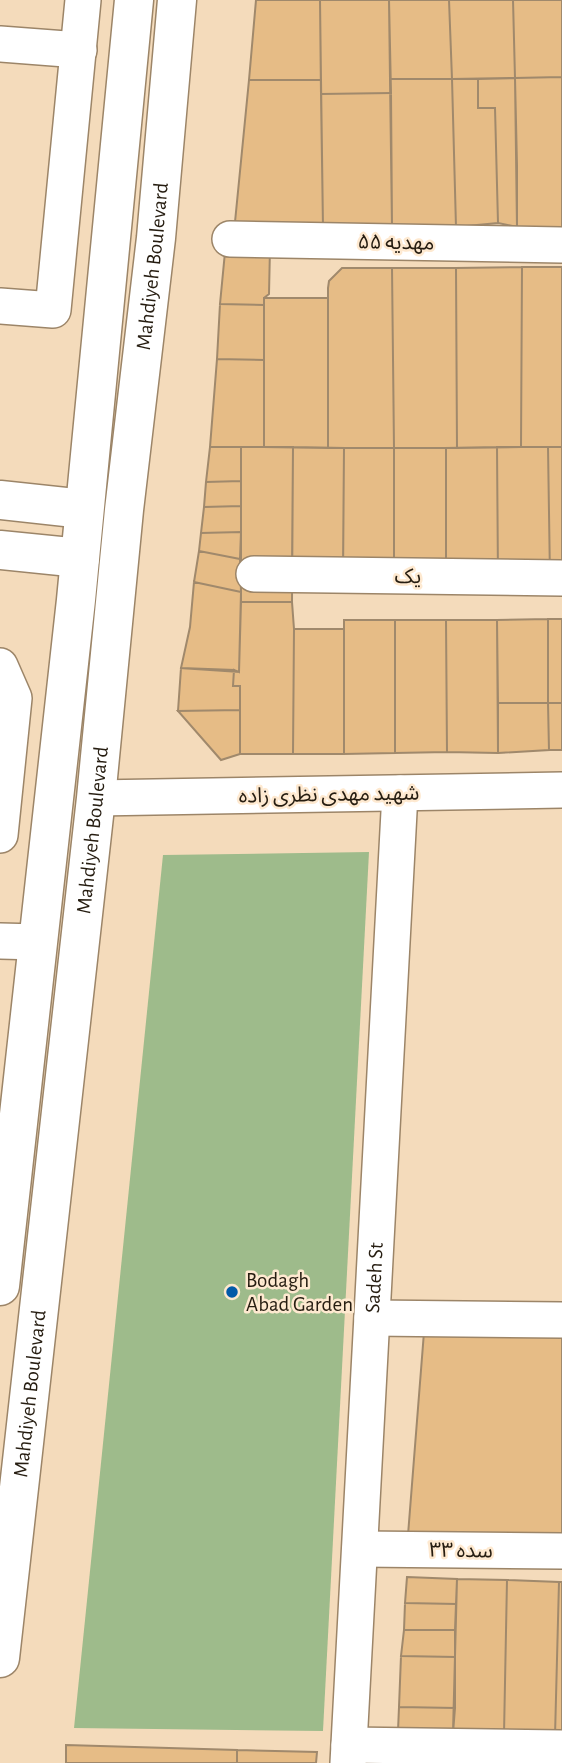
<svg xmlns="http://www.w3.org/2000/svg" width="562" height="1763" font-family="'Alegreya Sans','Noto Sans Arabic',sans-serif">
<rect width="100%" height="100%" fill="#f4dbbb"/>
<path fill="#9ebb8b" d="M 369,852 L 323,1731 L 74,1728 L 163,855 Z"/>
<path fill="#e6bc86" stroke="#a0896c" stroke-width="2" d="M 256,0 L 320,0 L 321,80 L 249,80 Z
M 320,0 L 389,0 L 391,93 L 321,94 Z
M 389,0 L 449,0 L 452,79 L 390,79 Z
M 449,0 L 513,0 L 515,78 L 452,79 Z
M 513,0 L 562,0 L 562,77 L 515,78 Z
M 562,77 L 562,227 L 517,227 L 515,78 Z
M 515,78 L 517,166 L 517,227 L 498,223 L 495,108 L 478,108 L 478,79 Z
M 390,79 L 452,79 L 456,227 L 392,226 Z
M 452,79 L 478,79 L 478,108 L 495,108 L 498,223 L 456,227 Z
M 249,80 L 321,80 L 323,227 L 235,222 Z
M 391,93 L 392,226 L 323,227 L 321,94 Z
M 270,248 L 269,294 L 264,298 L 264,305 L 220,304 L 225,252 Z
M 522,267 L 562,267 L 562,447 L 521,447 Z
M 522,267 L 521,447 L 457,448 L 456,268 Z
M 342,268 L 392,268 L 394,448 L 328,448 L 328,288 L 329,281 Z
M 392,268 L 456,268 L 457,448 L 394,448 Z
M 264,298 L 328,298 L 328,448 L 264,447 Z
M 220,304 L 264,305 L 264,360 L 217,359 Z
M 217,359 L 264,360 L 264,447 L 210,447 Z
M 210,447 L 241,447 L 241,481 L 206,482 Z
M 241,447 L 293,447 L 292,602 L 241,602 Z
M 293,447 L 344,448 L 343,568 L 292,569 Z
M 497,447 L 548,447 L 550,578 L 498,579 Z
M 497,447 L 498,579 L 446,579 L 446,448 Z
M 548,447 L 562,447 L 562,579 L 550,578 Z
M 344,448 L 394,448 L 394,570 L 343,579 Z
M 394,448 L 446,448 L 446,579 L 394,570 Z
M 241,481 L 241,506 L 204,507 L 206,482 Z
M 241,506 L 241,532 L 201,533 L 204,507 Z
M 241,532 L 240,559 L 199,551 L 201,533 Z
M 199,551 L 240,559 L 241,592 L 194,582 Z
M 194,582 L 241,592 L 239,672 L 181,668 L 190,627 Z
M 241,602 L 292,602 L 294,629 L 293,754 L 240,754 L 240,686 L 233,686 L 234,670 L 239,672 Z
M 548,619 L 562,619 L 562,703 L 548,703 Z
M 548,619 L 548,703 L 498,703 L 497,620 Z
M 344,620 L 395,620 L 395,753 L 344,754 Z
M 395,620 L 446,620 L 447,752 L 395,753 Z
M 446,620 L 497,620 L 498,753 L 447,752 Z
M 294,629 L 344,629 L 344,754 L 293,754 Z
M 181,668 L 234,670 L 233,686 L 240,686 L 240,710 L 178,711 Z
M 498,703 L 548,703 L 549,750 L 498,753 Z
M 548,703 L 562,703 L 562,750 L 549,750 Z
M 240,710 L 240,754 L 221,760 L 178,711 Z
M 424,1332 L 562,1335 L 562,1540 L 408,1535 Z
M 407,1577 L 457,1579 L 456,1604 L 405,1603 Z
M 457,1579 L 507,1580 L 504,1734 L 453,1733 Z
M 507,1580 L 559,1582 L 555,1736 L 504,1734 Z
M 559,1582 L 562,1582 L 562,1737 L 555,1736 Z
M 405,1603 L 456,1604 L 455,1630 L 404,1630 Z
M 404,1630 L 455,1630 L 455,1657 L 401,1656 Z
M 401,1656 L 455,1657 L 455,1708 L 399,1707 Z
M 399,1707 L 455,1708 L 453,1733 L 398,1731 Z
M 66,1745 L 237,1750 L 237,1763 L 66,1763 Z
M 237,1750 L 317,1752 L 316,1763 L 237,1763 Z"/>
<g fill="none" stroke-linecap="round" stroke-linejoin="round">
<defs>
<g id="minor">
<path d="M 0,44 L 79,50"/>
<path d="M 230,239 L 562,245"/>
<path d="M 0,306 L 53,310 L 83,0"/>
<path d="M 254,574 L 562,578"/>
<path d="M 0,666 L 14,698 L 0,835"/>
<path d="M 96,798 L 562,790"/>
<path d="M 0,941 L 38,942"/>
<path d="M 372,1318 L 562,1320"/>
<path d="M 360,1549 L 562,1551"/>
<path d="M 349,1745 L 562,1748"/>
<path id="s1" d="M 348,1763 L 400,793"/>
</g>
<g id="major">
<path d="M 0,500 L 84,509"/>
<path d="M 0,550 L 80,558"/>
<path d="M 0,1286 L 76,600 L 134,0"/>
<path id="s2" d="M 0,1658 L 96,798 L 124,510 L 156,238 L 177,0"/>
</g>
</defs>
<use href="#minor" stroke="#9c8568" stroke-width="38"/>
<use href="#major" stroke="#9c8568" stroke-width="41"/>
<use href="#minor" stroke="#fff" stroke-width="35"/>
<use href="#major" stroke="#fff" stroke-width="38"/>
</g>
<circle fill="#035aa8" stroke="#fee9d0" stroke-width="2.5" cx="232" cy="1292" r="7"/>
<g text-anchor="middle" stroke-width="5" stroke-linejoin="round" paint-order="stroke">
<g font-size="21" fill="#261d11" stroke="#fee9d0">
<text transform="translate(396 242) rotate(1)" y="7">مهدیه ۵۵</text>
<text dy="7" stroke="none"><textPath href="#s2" startOffset="1400">Mahdiyeh Boulevard</textPath></text>
<text transform="translate(408 576) rotate(1)" y="7">یک</text>
<text transform="translate(329 794) rotate(-1)" y="7">شهید مهدی نظری زاده</text>
<text dy="7" stroke="none"><textPath href="#s2" startOffset="833">Mahdiyeh Boulevard</textPath></text>
<text dy="7" stroke="none"><textPath href="#s1" startOffset="486">Sadeh St</textPath></text>
<text dy="7" stroke="none"><textPath href="#s2" startOffset="266">Mahdiyeh Boulevard</textPath></text>
<text transform="translate(461 1550) rotate(1)" y="7">سده ۳۳</text>
</g>
<g font-size="21" fill="#261d11" stroke="#fee9d0" text-anchor="start">
<text x="246" y="1287">Bodagh<tspan x="246" dy="24">Abad Garden</tspan></text>
</g>
</g>
</svg>
